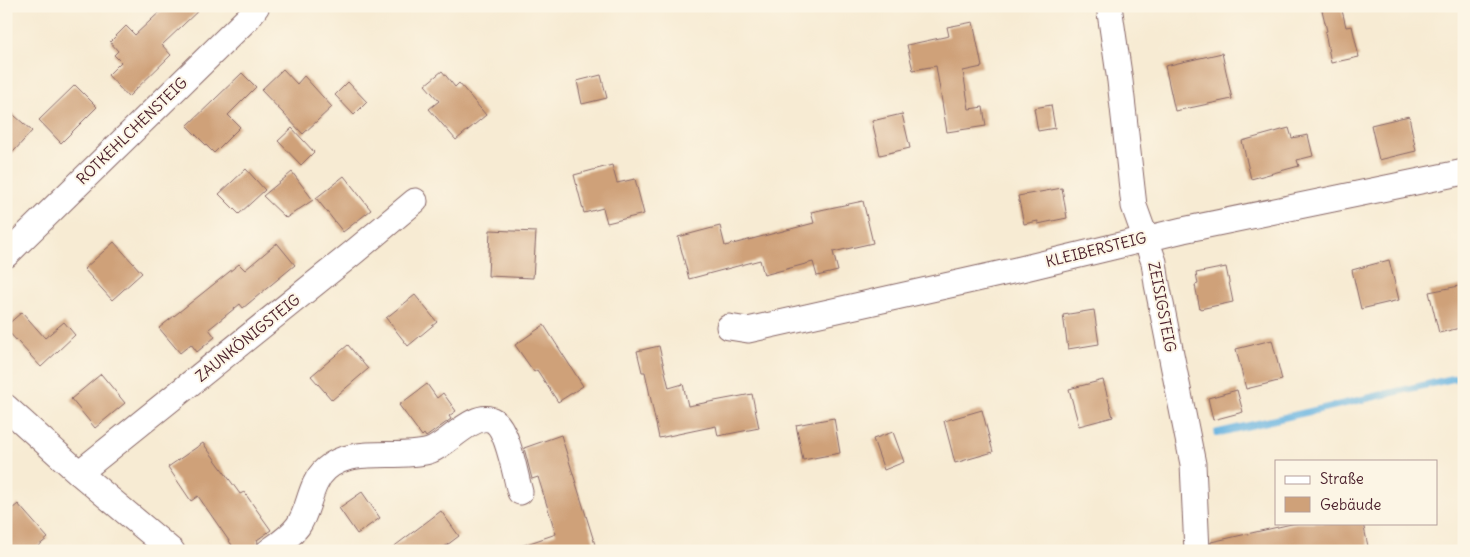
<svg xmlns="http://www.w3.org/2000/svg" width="1470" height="557" font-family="Delius,sans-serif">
<rect width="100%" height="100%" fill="#fcf5e5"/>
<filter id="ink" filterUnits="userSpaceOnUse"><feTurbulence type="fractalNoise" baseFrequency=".02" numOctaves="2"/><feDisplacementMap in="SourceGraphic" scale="10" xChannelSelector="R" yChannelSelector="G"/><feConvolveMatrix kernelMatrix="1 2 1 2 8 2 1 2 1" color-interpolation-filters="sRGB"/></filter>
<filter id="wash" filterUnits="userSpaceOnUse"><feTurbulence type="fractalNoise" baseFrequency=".0096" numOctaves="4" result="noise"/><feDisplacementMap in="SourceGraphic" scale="20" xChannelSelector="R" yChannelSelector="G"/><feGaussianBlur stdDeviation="1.12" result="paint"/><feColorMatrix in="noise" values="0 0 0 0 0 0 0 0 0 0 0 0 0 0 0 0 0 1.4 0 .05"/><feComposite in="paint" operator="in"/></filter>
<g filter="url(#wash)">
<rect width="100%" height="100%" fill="#f7ebd3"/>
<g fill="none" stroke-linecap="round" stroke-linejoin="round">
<path stroke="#67b4e1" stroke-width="7" d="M 1217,433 L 1464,376"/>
</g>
<g id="blocks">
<path fill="#cfa179" d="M 166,6 L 203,6 L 162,45 L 171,55 L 128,97 L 108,75 L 121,62 L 114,55 L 118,51 L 110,42 L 126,26 L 135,35 Z
M 1321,6 L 1341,6 L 1346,27 L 1352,26 L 1359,57 L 1331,63 L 1325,32 L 1327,31 Z
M 973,22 L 982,67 L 963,71 L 969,109 L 983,107 L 986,126 L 947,132 L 936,66 L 913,70 L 907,45 L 949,36 L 947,27 Z
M 1222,53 L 1232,99 L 1175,111 L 1165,66 Z
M 283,69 L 297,84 L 304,76 L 332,107 L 303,134 L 261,90 Z
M 442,71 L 455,87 L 459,83 L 486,115 L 456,140 L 429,109 L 439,101 L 425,85 Z
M 242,73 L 256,87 L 228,115 L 240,127 L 214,153 L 187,126 Z
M 601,75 L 607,98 L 582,104 L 577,81 Z
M 348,82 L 367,102 L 354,115 L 335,95 Z
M 75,85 L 97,107 L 61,143 L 39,120 Z
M 1051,105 L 1055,128 L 1038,131 L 1034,108 Z
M 6,108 L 32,131 L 6,160 Z
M 902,114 L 910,148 L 880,155 L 872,121 Z
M 1409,116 L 1416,151 L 1379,160 L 1371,125 Z
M 292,128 L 314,152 L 301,165 L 278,141 Z
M 1289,128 L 1292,138 L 1308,135 L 1313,156 L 1297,160 L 1299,166 L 1251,179 L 1242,141 Z
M 612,165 L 617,183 L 635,179 L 644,214 L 607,223 L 603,208 L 584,213 L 574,175 Z
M 246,169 L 265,190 L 239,214 L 219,194 Z
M 292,172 L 313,200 L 286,218 L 263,196 Z
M 344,176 L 371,210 L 343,232 L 316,198 Z
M 1062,188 L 1067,218 L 1038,224 L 1038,221 L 1024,224 L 1018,196 Z
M 863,201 L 873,243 L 833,252 L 838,271 L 817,276 L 813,262 L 764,275 L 760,260 L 689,279 L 678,237 L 720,226 L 725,246 L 814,223 L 811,212 Z
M 490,230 L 536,232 L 533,278 L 488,276 Z
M 114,242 L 142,273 L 112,300 L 84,269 Z
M 277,243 L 295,265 L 243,308 L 240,304 L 209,329 L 215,337 L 197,352 L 191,344 L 180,353 L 159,328 L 239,264 L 245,270 Z
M 1389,260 L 1399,300 L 1361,309 L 1352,270 Z
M 1226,267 L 1233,302 L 1200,309 L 1195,285 L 1198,284 L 1196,273 Z
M 1464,285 L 1464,327 L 1439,333 L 1429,292 Z
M 415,295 L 437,322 L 408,346 L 386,318 Z
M 1094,310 L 1099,344 L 1068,349 L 1063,315 Z
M 22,312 L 45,338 L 64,322 L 75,335 L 41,367 L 6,329 L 6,326 Z
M 544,325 L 583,386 L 558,402 L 537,370 L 534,372 L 515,345 Z
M 1272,340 L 1282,380 L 1246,389 L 1236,349 Z
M 348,345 L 368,369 L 332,400 L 311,376 Z
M 659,346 L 669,388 L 683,384 L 688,406 L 752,394 L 759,428 L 718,436 L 716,426 L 659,438 L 645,372 L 642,372 L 637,351 Z
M 101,374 L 125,403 L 95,428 L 71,399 Z
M 1103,380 L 1113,417 L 1079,426 L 1069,389 Z
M 427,384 L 437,398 L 443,393 L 456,411 L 449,416 L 451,419 L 426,437 L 424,434 L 422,436 L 399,405 Z
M 1237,390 L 1243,412 L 1213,420 L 1208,398 Z
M 982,410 L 993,452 L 955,463 L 944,421 Z
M 834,418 L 840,453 L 803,460 L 796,425 Z
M 893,432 L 904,462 L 884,470 L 873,439 Z
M 561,435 L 597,551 L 518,551 L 518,547 L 556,534 L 538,477 L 532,479 L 524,448 Z
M 203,443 L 240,494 L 244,492 L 271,530 L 257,540 L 258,542 L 255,551 L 236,551 L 198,496 L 191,501 L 168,467 Z
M 362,492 L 380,518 L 357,534 L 339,508 Z
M 18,504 L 48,538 L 32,551 L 6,551 L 6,514 Z
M 441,511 L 459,536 L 439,551 L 388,551 Z
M 1296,523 L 1363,523 L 1369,551 L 1211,551 L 1211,542 Z"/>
</g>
</g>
<g filter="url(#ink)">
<use href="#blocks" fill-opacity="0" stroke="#876666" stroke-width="1"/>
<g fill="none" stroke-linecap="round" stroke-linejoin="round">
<defs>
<path id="minor" d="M 1109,6 L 1120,81 L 1134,206 L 1154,262 L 1157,284 L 1193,464 L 1197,551
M 6,255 L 248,18 L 257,6
M 729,327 L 748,330 L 1021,269 L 1183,230 L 1464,172
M 6,407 L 79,473 L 172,551
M 79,473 L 354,252 L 415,201
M 269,551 C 279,544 290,537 298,526 C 310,509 309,484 326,469 C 351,446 397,460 429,451 C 447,446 475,409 494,421 C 508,430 515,475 520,492"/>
</defs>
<use href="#minor" stroke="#876666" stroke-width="27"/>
<use href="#minor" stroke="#fff" stroke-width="25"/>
</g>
</g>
<g text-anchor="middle" stroke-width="4" stroke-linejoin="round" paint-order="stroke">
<g font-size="15" fill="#4a1f2b" stroke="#fcf5e5">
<text transform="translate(132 131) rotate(-44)" y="5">ROTKEHLCHENSTEIG</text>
<text transform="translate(1096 250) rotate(-14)" y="5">KLEIBERSTEIG</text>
<text transform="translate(1162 307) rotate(79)" y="5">ZEISIGSTEIG</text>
<text transform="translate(248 338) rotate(-39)" y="5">ZAUNKÖNIGSTEIG</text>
</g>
</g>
<rect width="1470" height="557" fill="none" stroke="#fcf5e5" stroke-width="25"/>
<rect x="1275" y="460" width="162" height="65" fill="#fcf5e5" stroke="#b59f9b"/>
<rect x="1285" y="476" width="25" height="8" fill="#ffffff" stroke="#b59f9b"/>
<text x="1320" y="484" font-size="15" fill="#4a1f2b">Straße</text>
<rect x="1285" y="497" width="25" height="15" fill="#cfa179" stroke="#b59f9b"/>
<text x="1320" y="510" font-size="15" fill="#4a1f2b">Gebäude</text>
</svg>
